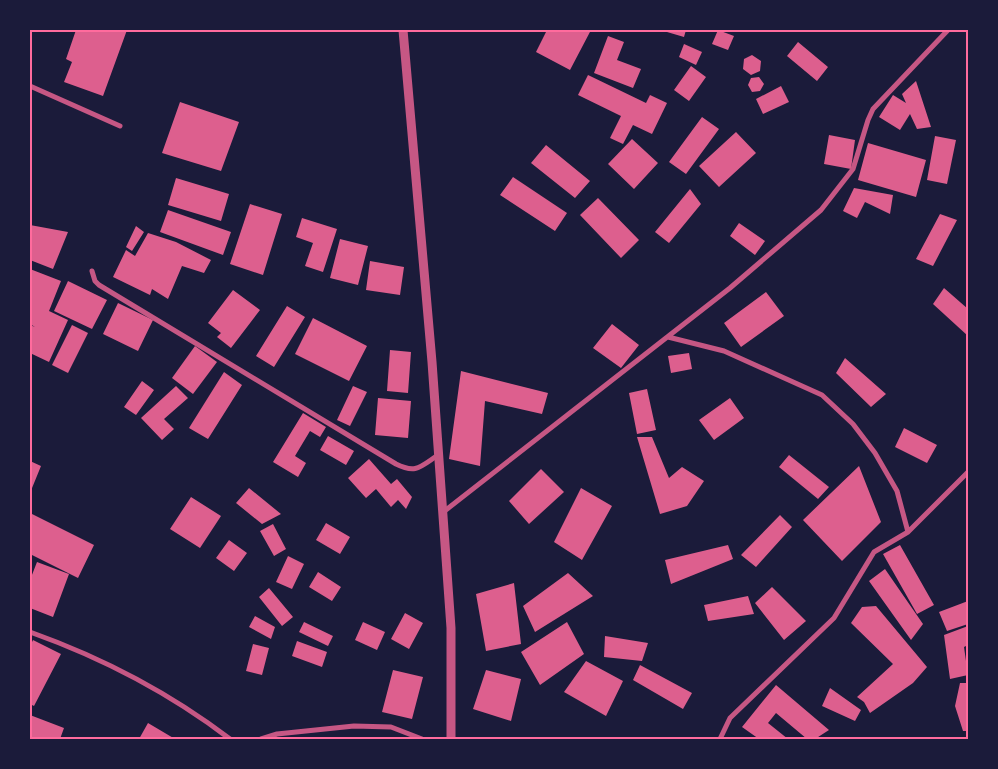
<svg xmlns="http://www.w3.org/2000/svg" width="998" height="769" font-family="Poppins,sans-serif">
<rect width="100%" height="100%" fill="#1b1b3a"/>
<path fill="#dd5f8e" d="M 76,30 L 127,30 L 103,96 L 64,82 L 72,62 L 66,59 Z
M 547,30 L 591,30 L 570,70 L 536,52 Z
M 668,30 L 686,30 L 684,37 L 667,32 Z
M 718,30 L 734,36 L 728,50 L 712,44 Z
M 608,36 L 624,42 L 617,60 L 641,69 L 633,88 L 594,73 Z
M 798,42 L 828,67 L 817,81 L 787,56 Z
M 684,44 L 702,52 L 696,65 L 679,57 Z
M 752,55 L 761,61 L 760,71 L 751,75 L 743,69 L 744,59 Z
M 691,66 L 706,77 L 689,101 L 674,90 Z
M 588,75 L 646,103 L 650,95 L 667,103 L 652,134 L 633,125 L 623,144 L 610,138 L 621,116 L 578,95 Z
M 759,77 L 764,84 L 760,91 L 752,92 L 748,85 L 751,78 Z
M 916,81 L 931,127 L 917,129 L 910,114 L 900,130 L 879,117 L 893,95 L 906,103 L 902,94 Z
M 781,86 L 789,102 L 763,114 L 756,99 Z
M 180,102 L 239,122 L 221,171 L 162,153 Z
M 702,117 L 719,129 L 686,174 L 669,162 Z
M 736,132 L 756,153 L 719,187 L 699,166 Z
M 829,135 L 855,140 L 851,169 L 824,164 Z
M 935,136 L 956,140 L 947,184 L 927,180 Z
M 632,139 L 658,163 L 634,189 L 608,164 Z
M 868,143 L 926,160 L 916,197 L 858,180 Z
M 546,145 L 590,181 L 575,198 L 531,163 Z
M 513,177 L 567,213 L 555,231 L 500,195 Z
M 176,178 L 229,194 L 221,221 L 168,205 Z
M 854,188 L 893,195 L 890,214 L 865,202 L 857,218 L 843,211 Z
M 690,189 L 701,204 L 669,243 L 655,232 Z
M 598,198 L 639,240 L 621,258 L 580,215 Z
M 250,204 L 282,214 L 263,275 L 230,264 Z
M 168,210 L 231,232 L 223,255 L 160,232 Z
M 940,214 L 957,220 L 933,266 L 916,259 Z
M 302,218 L 337,229 L 323,272 L 305,266 L 313,243 L 296,237 Z
M 739,223 L 765,241 L 755,255 L 730,236 Z
M 30,225 L 68,232 L 53,269 L 30,260 Z
M 136,226 L 144,232 L 132,251 L 126,247 Z
M 148,233 L 176,242 L 211,260 L 204,273 L 182,266 L 168,299 L 152,289 L 150,295 L 113,277 L 126,250 L 135,256 Z
M 340,239 L 368,246 L 358,285 L 330,278 Z
M 370,261 L 404,267 L 400,295 L 366,290 Z
M 30,269 L 61,281 L 49,311 L 68,320 L 49,362 L 30,353 L 30,325 L 35,327 L 30,324 Z
M 68,281 L 107,300 L 92,329 L 54,311 Z
M 944,288 L 968,309 L 968,336 L 933,304 Z
M 233,290 L 260,310 L 231,348 L 217,337 L 221,333 L 208,323 Z
M 766,292 L 784,316 L 741,347 L 724,323 Z
M 118,303 L 153,320 L 138,351 L 103,334 Z
M 287,306 L 305,317 L 274,367 L 256,356 Z
M 313,318 L 367,346 L 349,381 L 295,354 Z
M 612,324 L 639,345 L 621,368 L 593,348 Z
M 72,325 L 88,333 L 68,373 L 52,365 Z
M 195,346 L 217,362 L 193,394 L 172,378 Z
M 390,350 L 411,352 L 408,393 L 387,391 Z
M 689,353 L 692,369 L 671,373 L 668,356 Z
M 845,358 L 886,394 L 871,407 L 836,373 Z
M 461,371 L 548,393 L 542,414 L 485,401 L 480,466 L 449,459 Z
M 224,372 L 242,385 L 208,439 L 189,428 Z
M 142,381 L 154,390 L 136,415 L 124,407 Z
M 176,386 L 188,398 L 164,419 L 174,429 L 162,440 L 141,418 Z
M 353,386 L 367,392 L 350,426 L 337,420 Z
M 647,389 L 656,430 L 637,434 L 629,393 Z
M 378,398 L 411,401 L 408,438 L 375,435 Z
M 730,398 L 744,418 L 714,440 L 699,420 Z
M 303,413 L 326,427 L 320,437 L 310,431 L 295,456 L 306,463 L 298,477 L 273,462 Z
M 904,428 L 937,445 L 927,463 L 895,447 Z
M 328,436 L 354,451 L 346,465 L 320,450 Z
M 637,437 L 652,437 L 669,478 L 682,467 L 704,481 L 687,506 L 660,514 Z
M 789,455 L 829,487 L 818,499 L 779,467 Z
M 369,459 L 391,484 L 397,479 L 412,497 L 406,509 L 398,500 L 391,507 L 376,489 L 366,498 L 348,478 Z
M 30,461 L 41,466 L 30,493 Z
M 859,466 L 881,522 L 842,561 L 803,520 Z
M 541,469 L 564,492 L 529,524 L 509,501 Z
M 249,488 L 281,514 L 262,524 L 236,503 Z
M 581,488 L 612,506 L 582,560 L 554,542 Z
M 191,497 L 221,516 L 200,548 L 170,529 Z
M 30,513 L 94,545 L 78,578 L 30,554 Z
M 780,515 L 792,527 L 756,567 L 741,555 Z
M 326,523 L 350,537 L 340,554 L 316,540 Z
M 273,524 L 286,549 L 274,556 L 260,531 Z
M 229,540 L 247,553 L 234,571 L 216,558 Z
M 728,545 L 733,559 L 671,584 L 665,560 Z
M 900,545 L 934,605 L 917,614 L 883,554 Z
M 288,556 L 304,564 L 292,589 L 276,582 Z
M 37,562 L 69,574 L 53,617 L 30,608 L 30,580 Z
M 885,569 L 923,624 L 911,640 L 869,581 Z
M 318,572 L 341,587 L 332,601 L 309,587 Z
M 568,573 L 593,596 L 535,632 L 523,606 Z
M 514,583 L 521,644 L 486,651 L 476,594 Z
M 772,587 L 806,621 L 784,640 L 755,603 Z
M 269,588 L 293,617 L 282,626 L 259,597 Z
M 748,596 L 754,614 L 708,621 L 704,605 Z
M 968,601 L 968,624 L 947,631 L 939,612 Z
M 876,606 L 927,667 L 913,683 L 870,713 L 864,702 L 857,697 L 893,664 L 851,623 L 862,607 Z
M 405,613 L 423,623 L 409,649 L 391,639 Z
M 255,616 L 275,627 L 271,639 L 249,627 Z
M 304,622 L 333,636 L 328,646 L 299,632 Z
M 363,622 L 385,632 L 377,650 L 355,640 Z
M 567,622 L 584,654 L 540,685 L 521,652 Z
M 968,626 L 968,645 L 964,647 L 968,675 L 950,679 L 944,635 Z
M 605,636 L 648,643 L 642,661 L 604,657 Z
M 33,640 L 61,654 L 34,706 L 30,704 L 30,646 Z
M 297,641 L 327,652 L 322,667 L 292,656 Z
M 253,644 L 269,648 L 262,675 L 246,671 Z
M 586,661 L 623,681 L 606,716 L 564,692 Z
M 640,665 L 692,693 L 683,709 L 633,680 Z
M 393,670 L 423,677 L 412,719 L 382,712 Z
M 486,670 L 521,679 L 511,721 L 473,709 Z
M 960,683 L 968,683 L 968,731 L 963,731 L 955,706 Z
M 776,685 L 829,730 L 815,739 L 807,739 L 776,713 L 768,723 L 788,739 L 759,739 L 742,727 Z
M 830,688 L 861,710 L 855,721 L 822,706 Z
M 30,715 L 64,728 L 60,739 L 30,739 Z
M 148,723 L 175,739 L 139,739 Z"/>
<g fill="none" stroke-linecap="round" stroke-linejoin="round">
<path stroke="#c65784" stroke-width="5" d="M 30,86 L 120,126
M 92,271 L 95,281 L 99,285 L 396,464 C 416,474 420,467 438,455
M 668,337 L 724,351 L 822,395 L 853,424 L 875,453 L 897,491 L 908,532
M 442,513 L 730,288 L 821,210 L 853,169 L 868,120 L 873,109 L 948,30
M 30,632 C 100,657 171,694 230,739
M 261,739 L 277,734 L 354,726 L 391,727 L 422,739
M 720,739 L 730,718 L 834,618 L 874,552 L 908,532 L 968,472"/>
<path stroke="#c65784" stroke-width="9" d="M 403,30 L 432,362 L 451,628 L 451,739"/>
</g>
<rect width="998" height="769" fill="none" stroke="#1b1b3a" stroke-width="62"/>
<rect x="31" y="31" width="936" height="707" fill="none" stroke="#ff6b9d" stroke-width="2"/>
</svg>
